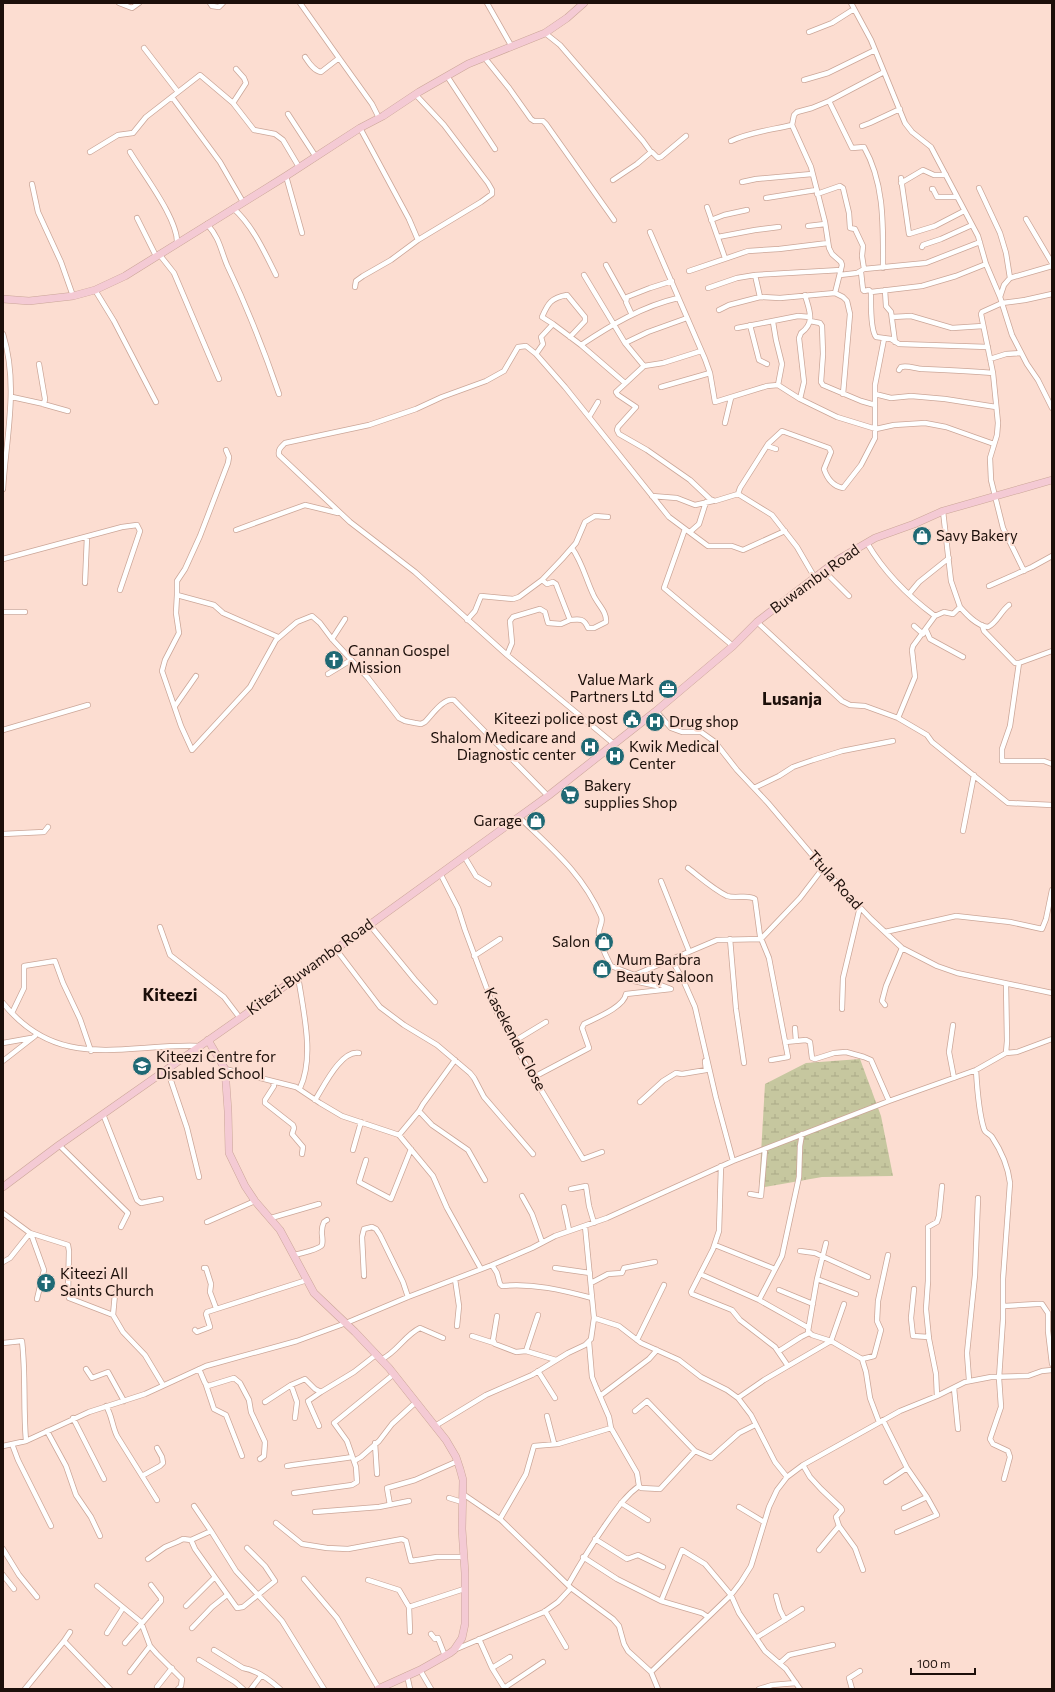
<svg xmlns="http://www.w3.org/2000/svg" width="1055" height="1692" font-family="Commissioner,sans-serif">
<defs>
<pattern id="wetland-marsh" width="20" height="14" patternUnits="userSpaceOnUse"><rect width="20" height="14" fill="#c6c79f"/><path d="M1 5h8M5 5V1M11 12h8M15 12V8" fill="none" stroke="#aa8"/></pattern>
</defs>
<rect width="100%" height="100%" fill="#fcddd1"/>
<path fill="url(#wetland-marsh)" d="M 860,1059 L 881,1116 L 893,1176 L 822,1177 L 759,1188 L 765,1084 L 806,1063 Z"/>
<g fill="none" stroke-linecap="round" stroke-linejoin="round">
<defs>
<path id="street" d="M 119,3 L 132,8 L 139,3
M 210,3 L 212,6 L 219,7 L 223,3
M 300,3 L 339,58
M 487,3 L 512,47
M 851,3 L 871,40 L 905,123 L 912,132 L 931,147 L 978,236 L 986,264 L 1000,297 L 1012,335 L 1027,364 L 1038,380 L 1052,408
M 809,32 L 832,23 L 854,9
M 545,33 L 560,45 L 643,141 L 651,152
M 144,48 L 178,92
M 305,57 C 309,63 314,71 321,72 L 339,58 L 372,104 L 379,118
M 484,57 L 509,88 L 531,119 L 534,121 L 543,121 L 546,124 L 614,220
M 447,76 L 495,149
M 804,80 L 828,73 L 875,50
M 172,97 L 220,162 L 243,202
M 829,101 L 852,148 L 864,147 C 885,184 883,227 883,268
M 233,103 L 246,83 L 244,78 L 236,69
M 288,114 L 316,157
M 862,126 L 870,123 L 900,109
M 360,128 L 409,219 L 418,240
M 731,141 C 750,132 771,130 792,125
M 90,152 L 118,135 L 133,133 L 146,117 L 200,75 L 233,103 L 254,130 L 275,134 L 283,140 L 299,167
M 130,152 C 143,174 179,220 177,244
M 286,176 L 302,233
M 901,178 L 909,234 L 935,226 L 964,211
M 613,180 L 637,164 L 651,152 L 652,152 L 658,158 L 661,157 L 686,136
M 742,182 L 756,179 L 812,174
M 901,183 L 923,170 L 934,175 L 946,175
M 32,184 L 38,212 L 61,262 L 73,296
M 979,188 L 1000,233 L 1006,253 L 1010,278
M 932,189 L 933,189 L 937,197 L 957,197
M 817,194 L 840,186 L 843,188 L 849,213 L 850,228 L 855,229 L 863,246 L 862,256 L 864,269
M 766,198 L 816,190
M 707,207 L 725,258
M 233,208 C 253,226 264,251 276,275
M 137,218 L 156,256
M 1026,219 L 1052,263
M 711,220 L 724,215 L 747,210
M 207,224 C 220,239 220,248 227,265 C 247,307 264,350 279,394
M 808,226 L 825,224
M 650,232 L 705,359 L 710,373 L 715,402 L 767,386 L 778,385 L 800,399 L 837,417 L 876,429 L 894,425 L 925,423 L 946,427 L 994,444
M 718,237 L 755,230 L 779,227
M 922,247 L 923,245 L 941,239 L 972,225
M 159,254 L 174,273 L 219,379
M 606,265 L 625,299
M 689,271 L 748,251 L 779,249 L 828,243
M 861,272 L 863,290 L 864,291 L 869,290 L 871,292 L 922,286 L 956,276 L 986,264
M 584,275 L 625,343 L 644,366 L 663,363 L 701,351
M 755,275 L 760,297 L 780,298 L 835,293 L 843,297 L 847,301 L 850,314 L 843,394
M 840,275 L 857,273 L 864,269 L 926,263 L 980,242
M 355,287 L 356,281 L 363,276 L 391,260 L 418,240 L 481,202 L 492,194 L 492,190 L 488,183 L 444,125 L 416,95
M 708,288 L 737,278 L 755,275 L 841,270
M 95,290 L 114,321 L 156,402
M 885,290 L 886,306 L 891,312 L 895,342
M 871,292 C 871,302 870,329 876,337 L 891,339 L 899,344 L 988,347
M 835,293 L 842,265 L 841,262 L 832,254 L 829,248 L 825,222 L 811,167 L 792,125 L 794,115 L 797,112 L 812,108 L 829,101 L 884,72
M 1000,297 L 1004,285 L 1010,278 L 1052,266
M 719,310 L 729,305 L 760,297
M 632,315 L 626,302 L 627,297 L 650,288 L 672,281
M 892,317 L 911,316 L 952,328 L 983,326
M 810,321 L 820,323 L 822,326 L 823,354 L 821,382 L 823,385 L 861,401 L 875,405
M 773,322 L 776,340 L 782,364 L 778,385
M 553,324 L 542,317 C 548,303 551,298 567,295 L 585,317 L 585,321 L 570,337
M 750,325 L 759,360 L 767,364
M 737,328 L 798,316 L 810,317
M 3,334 C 19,386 6,437 3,489
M 625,343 L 648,332 L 687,318
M 581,345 C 611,325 643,306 678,298
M 536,354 L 543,344 L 541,337 L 553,324 L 581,345 L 625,383
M 990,359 L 1006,354 L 1021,353
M 644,366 L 616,392 L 618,395 L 636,407 L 618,427 L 617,430 L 619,434 L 647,450 L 690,480 L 710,499 L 715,501 L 738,494
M 899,370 L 901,367 C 908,365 916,369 923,369 C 946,370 969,371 993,373
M 661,387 L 710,373
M 875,394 L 891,398 L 911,396 L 945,399 L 996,407
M 12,397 L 44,404 L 45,399 L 39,364
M 800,399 L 804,382 L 799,338 L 801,333 C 816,322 809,310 805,295
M 43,404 L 68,411
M 589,417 L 598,402
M 725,423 L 731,398
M 767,446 L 776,449
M 226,450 L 229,457 L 228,463 L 200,536 L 185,569 L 177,581 L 177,595 L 214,605 L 223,613 L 278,637
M 652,496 L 677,498 L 695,505 L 713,501
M 685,529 L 664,588 L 733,646
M 236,530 L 305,505 L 338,513
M 690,532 L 699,524 L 706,502
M 867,543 C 884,572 908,596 935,616
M 3,559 L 122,527 L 137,525 L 140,531 L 120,590
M 824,571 L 849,596
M 1024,571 L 1003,528 L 991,480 L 990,458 L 997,435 L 998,423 L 993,373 L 981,314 L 982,312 L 1002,303 L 1025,300 L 1052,294
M 815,578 L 797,547 L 772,515 L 738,494 L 740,488 L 768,444 L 782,431 L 829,448 L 831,452 L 824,469 C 827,478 832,486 843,488 L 861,465 L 875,438 L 875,385 L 884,339
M 542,580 L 547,584 L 553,582 L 556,584 L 570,620 C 579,619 584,618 588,628 L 594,628 L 606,622 C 607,611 597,604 593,594 C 586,579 582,562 572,548
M 85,583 L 87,537
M 989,586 L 1032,567 L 1052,556
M 909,594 L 919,582 L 949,558
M 177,595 L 176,613 L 179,633 L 165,660 L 162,671 L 181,726 L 192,750 L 250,687 L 276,640 L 297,622 L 312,616 L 320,623 L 332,639 L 368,678 L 399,718 L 405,721 L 415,723 L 421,724 L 425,722 C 432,715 443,698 454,700 L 548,796
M 960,607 C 967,615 977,626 988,627 C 997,623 1000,612 1009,605
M 3,612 L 25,612
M 467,620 L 475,611 L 481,596 L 513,599 L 519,597 L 542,580 L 562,559 L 576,543 L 585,522 L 595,516 L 608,517
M 757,622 L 842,701 L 850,705 L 865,706 L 898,718 L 915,677 L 912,650 L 913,646 L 935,616 L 944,612 L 953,614 L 960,607 L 951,581 L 943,511
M 982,625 L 984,631 L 1015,663 L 1019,663
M 914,626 L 923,634
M 926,630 L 930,639 L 963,657
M 332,639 L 345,619
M 1052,651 L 1019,663 L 1010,726 L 1002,749 L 1002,761 L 1044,761 L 1052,764
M 507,655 L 512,643 L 510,621 L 513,617 L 540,609 L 545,612 L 548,623 L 561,624 L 570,620
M 328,674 L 351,660
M 175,706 L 196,676
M 656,711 L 671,728 L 682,732 L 701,732 L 715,742 L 737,770 L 768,803 L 823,868 L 871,919 L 902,948 L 937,966 L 957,973 L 1052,993
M 898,718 L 927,735 L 932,742 L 1008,803 L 1052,805
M 3,730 L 88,705
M 614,744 L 507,655 L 415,572 L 350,522 L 279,455 C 278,449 281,447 285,443 L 369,425 L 416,409 L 442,397 L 486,381 L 504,371 L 518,347 L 526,346 L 536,354 L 565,387 L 669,517 L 708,546 L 732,546 L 743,550 L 785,531
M 754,788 L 779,776 L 793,767 L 813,760 L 842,751 L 893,741
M 519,817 C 552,849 582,873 601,916 C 604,923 598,927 599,934 C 600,945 606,956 611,966 L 671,989 L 626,994 C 624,1007 596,1018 584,1024 L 582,1028 L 589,1048 L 534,1077
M 963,831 L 974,775
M 3,834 L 44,832 L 48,827
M 464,856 L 476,876 L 489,884
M 688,868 C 701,878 713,889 727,896 C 736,899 748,894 755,899 L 760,936 L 769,958 L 788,1057 L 771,1060
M 440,873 L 458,908 L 465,930 L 493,1005 L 523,1060 L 583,1159 L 602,1152
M 661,881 L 689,951
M 369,924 L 415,980 L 435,1002
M 160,927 L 170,955 L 224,997 L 240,1018
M 885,932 L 956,916 L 1010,922 L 1042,929 L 1046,919 L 1052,890
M 730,939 L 736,1009 L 744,1063
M 335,948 L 380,1007 L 404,1025 L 437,1045 L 470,1073 L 474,1078 L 484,1097 L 533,1154
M 474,956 L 500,939
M 672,960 L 684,982 L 695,1007 L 716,1098 L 733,1161
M 298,976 C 303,1010 315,1057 300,1088
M 1006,984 L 1007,1041 L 1006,1053
M 657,986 L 625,979 L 717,940 L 761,939 L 800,898 L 823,868
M 3,1003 C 59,1073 125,1043 199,1046
M 885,1005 L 882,1001 L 886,986 L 902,948
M 842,1009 L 843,978 L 860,907
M 12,1013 L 24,988 L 24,966 L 55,961 L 63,983 L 80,1019 L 91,1051
M 953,1025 L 949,1052 L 954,1078
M 795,1028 L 796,1041
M 513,1042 L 546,1022
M 785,1042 L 806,1040 L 810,1042 L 812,1058 L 815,1059 L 834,1053 L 846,1052 L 864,1057 L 871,1060 L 889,1101
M 3,1043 L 31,1038
M 3,1061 L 35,1036
M 167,1069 L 187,1128 L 199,1177
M 225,1069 L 296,1087 L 320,1103 L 342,1116 L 399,1135 L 433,1176 L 447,1208 L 481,1269
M 976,1070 C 977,1087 979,1113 984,1129 C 985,1133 990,1134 992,1137 C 1002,1152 1008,1166 1010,1183 L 1003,1279 L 1003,1319 L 999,1378 L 1001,1407 L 990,1439 L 993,1444 L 1008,1451 L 1010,1457 L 1004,1479
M 273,1082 L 274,1086 L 265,1100 L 265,1103 L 293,1125 L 294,1128 L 292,1134 L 303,1147 L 302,1154
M 315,1100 C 324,1086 341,1050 359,1053
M 640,1102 L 663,1081 L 676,1073 L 682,1074 L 706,1070 L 705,1061
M 419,1111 L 432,1125 L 468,1150 L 485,1180
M 103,1114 L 137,1200 L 141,1203 L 161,1199
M 399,1135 L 419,1111 L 423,1104 L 455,1060
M 59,1145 L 128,1213 L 121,1227
M 353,1150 L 361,1122
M 366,1160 L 359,1182 L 391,1199 L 411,1149
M 721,1166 L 719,1231 L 713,1249 L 691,1292 L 692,1294 L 732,1310 L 740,1320 L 775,1347 L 788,1366
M 571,1189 L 586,1186 L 589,1206 L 594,1223
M 750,1194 L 761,1196 L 765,1149
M 522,1196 L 532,1214 L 542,1242
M 564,1207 L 569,1230
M 3,1213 L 30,1233 L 68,1245 L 69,1251 L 68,1295 L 69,1298 L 113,1315 L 123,1332 L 145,1355 L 163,1385
M 271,1218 L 319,1204
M 207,1222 L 255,1201
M 31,1234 L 44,1270 L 37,1299
M 826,1243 L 817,1279 L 808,1331 L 812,1335 L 831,1341 L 862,1359 L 866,1372 L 870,1398 L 879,1422
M 715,1245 L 775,1269
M 800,1251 L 815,1253 L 868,1277
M 294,1255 C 299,1254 320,1249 322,1245 C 324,1237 319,1232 324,1222 L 327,1220
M 3,1262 L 10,1258 L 30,1233
M 492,1265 L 497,1273 L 500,1284 L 502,1286 C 533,1283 562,1290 592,1298
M 204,1268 L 206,1268 L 211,1284 L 210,1292 L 216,1308
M 555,1268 L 590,1273
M 700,1274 L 759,1300 L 807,1327
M 364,1276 L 362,1237 L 364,1229 L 372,1227 L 376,1229 L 380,1235 L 403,1282 L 408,1297
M 455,1279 L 459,1306 L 457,1326
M 817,1279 L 856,1294
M 591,1283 L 608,1274 L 622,1273 L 624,1268 L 655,1262
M 914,1289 L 911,1318 L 913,1336 L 929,1337
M 779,1290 L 813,1304
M 759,1300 L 782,1256 L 799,1177 L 800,1146 L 802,1134
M 1004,1306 L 1037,1304 L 1042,1304 L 1048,1313 L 1048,1331 L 1052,1364
M 113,1315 L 115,1294 L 117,1292 L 131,1290
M 497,1316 L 493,1340 L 495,1344 L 516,1352 L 526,1351 L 556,1360
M 594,1318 L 619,1326 L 641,1343 L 679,1360 L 701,1377 L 727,1390 L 738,1398 L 751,1415 L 775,1462 L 787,1477
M 195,1330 L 197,1332 L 210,1327 L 206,1314 L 207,1312 L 307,1280
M 472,1336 L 494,1343
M 637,1340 L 664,1285
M 589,1342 L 592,1377 L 596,1387 L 609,1417 L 611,1428 L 637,1473 L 639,1486
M 3,1343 L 22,1341 C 26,1375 23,1407 26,1441
M 526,1351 L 538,1315
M 779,1351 L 801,1337 L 809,1333
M 382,1359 C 397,1352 405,1335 420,1328 L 443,1338
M 862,1359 L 874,1356 L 881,1330 L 877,1321 L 878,1301 L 888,1255
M 86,1369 L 92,1378 L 108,1372 L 124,1401
M 199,1369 L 205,1383 L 208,1386 L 234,1378 L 240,1383 L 249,1400 L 251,1412 L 265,1442 L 264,1456 L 260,1459
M 538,1371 L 555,1398
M 969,1380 L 967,1353 L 975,1275 L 978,1198
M 206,1385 L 214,1409 L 226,1415 L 242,1456
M 291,1385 L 297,1402 L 295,1418
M 954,1388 L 958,1429
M 600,1396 L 649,1359 L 657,1350
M 937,1396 L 936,1374 L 929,1339 L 926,1309 L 928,1281 L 928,1227 L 937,1222 L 939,1216 L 942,1186
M 738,1398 L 764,1380 L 831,1341 L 844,1304
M 265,1402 L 291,1385 L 305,1379 L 315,1389 L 321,1392 L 354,1372 L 377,1354
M 106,1406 C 112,1415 112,1426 117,1436 L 157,1500
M 635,1411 L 647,1401 L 695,1451
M 547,1416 L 554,1443
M 73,1418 L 104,1479
M 883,1420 L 907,1468 L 927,1497 L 937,1515 L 897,1532
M 319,1426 L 308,1401 L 321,1392
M 435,1426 L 486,1395 L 532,1375 L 568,1353 L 585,1345 L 591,1339 L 594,1318 L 585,1226
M 47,1431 L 66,1466 L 76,1495 L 91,1517 L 100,1536
M 375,1443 L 377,1474
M 12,1444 L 18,1460 L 51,1526
M 3,1446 L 26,1441 L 89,1412 L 145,1394 L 206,1366 L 297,1341 L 346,1323 L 408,1297 L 492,1265 L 532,1248 L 555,1236 L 607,1218 L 733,1161 L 889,1101 L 976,1070 L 1006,1053 L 1017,1052 L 1052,1039
M 354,1461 L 361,1457 L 379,1441 L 392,1424 L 416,1402
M 803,1465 L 810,1477 L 821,1489 L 841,1508 L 842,1510 L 836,1517 L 839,1526 L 855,1548 L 863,1570
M 287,1466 C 308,1462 330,1461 352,1457
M 142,1476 L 160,1466 L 163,1463 L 162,1457 L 157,1448
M 886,1482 L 907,1468
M 294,1493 L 352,1485 L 357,1482 L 356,1467 L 347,1441 L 334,1423 L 394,1374
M 463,1494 L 501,1520 L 571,1588 L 613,1619 L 619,1626 L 624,1644 L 628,1651 L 651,1672 L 658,1689
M 449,1498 L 462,1502
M 621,1503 L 648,1520
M 390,1505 L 387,1488 L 415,1480 L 458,1461
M 194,1506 L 211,1531
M 739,1507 L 764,1522
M 904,1508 L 927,1497
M 315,1512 L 379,1507 L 409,1501
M 500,1519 L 526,1474 L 534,1446 L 558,1444 L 611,1428
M 276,1523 L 302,1544 L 327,1548 L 348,1549 L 402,1539 L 406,1541 L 411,1561 L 437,1557 L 464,1557
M 595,1539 L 627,1559 L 638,1555 L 663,1567
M 191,1540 L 195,1549 L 237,1608 L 243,1607 L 275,1581 L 265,1566 L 247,1548
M 3,1549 L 19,1575 L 37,1597
M 819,1550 L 839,1526
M 583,1557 L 617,1579 L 661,1601 L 682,1550 L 705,1564 L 731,1595 L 739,1613 L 765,1651 L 786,1669 L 800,1689
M 148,1559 L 165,1547 L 177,1542 L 183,1539 L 191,1540 L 211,1531 L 236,1571 L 282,1621 L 324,1689
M 3,1575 L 14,1589
M 304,1579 L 337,1618 L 379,1689
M 368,1580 L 399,1590 L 409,1607 L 464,1589
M 568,1585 C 580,1564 592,1544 606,1524 C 616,1510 625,1496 639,1486 L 641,1488 L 660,1489 L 695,1451 L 711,1458 L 739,1433 L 755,1425
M 97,1586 L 141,1622 L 150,1646 L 157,1654 L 182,1679 L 181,1686 L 178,1689
M 776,1596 L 780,1610 L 785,1620
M 661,1601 L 702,1613 L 708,1617
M 186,1606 L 214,1578
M 409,1607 L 410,1632
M 545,1611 L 566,1647
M 192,1628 L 212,1607 L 227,1595
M 70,1632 L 64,1641 L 110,1689
M 107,1633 L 123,1608
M 431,1634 L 435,1639 L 438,1638 L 445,1656
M 756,1638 L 802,1609
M 479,1639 L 492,1668 L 505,1689
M 125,1643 L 161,1601 L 161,1598 L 151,1585
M 214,1650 L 243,1668 C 256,1670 270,1680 280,1689
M 454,1650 L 544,1612 L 558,1602 L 571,1588
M 199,1660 L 235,1682 L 243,1689
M 780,1663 L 789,1655 L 833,1645
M 492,1668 L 510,1657
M 420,1670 L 431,1689
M 130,1672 L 150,1646
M 651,1672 L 731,1595 L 741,1582 L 751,1566 L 769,1507 L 777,1490 L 787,1477 L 803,1465 L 900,1411 L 937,1396 L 965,1382 L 991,1377 L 1028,1376 L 1042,1371 L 1052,1370
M 407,1675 L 410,1689
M 157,1687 L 172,1668
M 504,1688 L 543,1662
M 25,1689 L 64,1641
M 251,1689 L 261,1676
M 759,1689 L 772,1685 L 796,1683
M 852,1689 L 849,1678 L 860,1671"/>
<path id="secondary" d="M 3,299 L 29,301 L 73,296 L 95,290 L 125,276 L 286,176 L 360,128 L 383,116 L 419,92 L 468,64 L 545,33 L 567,18 L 584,3
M 208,1040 L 225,1069 L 228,1111 L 229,1153 L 245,1186 L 255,1201 L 280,1230 L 314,1293 L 355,1332 L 389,1368 L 446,1440 L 456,1457 L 460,1469 L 463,1480 L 462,1529 L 465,1573 L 465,1624 L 462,1638 L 454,1650 L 450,1653 L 420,1670 L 378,1689
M 3,1187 L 59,1145 L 253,1009 L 548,796 L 656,711 L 733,646 L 757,622 L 839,559 L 875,538 L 914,524 L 943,511 L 1052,480"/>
</defs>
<use href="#street" stroke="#cba698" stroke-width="6"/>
<use href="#secondary" stroke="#cba698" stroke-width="8"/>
<use href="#street" stroke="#fff" stroke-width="4.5"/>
<use href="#secondary" stroke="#f4cad4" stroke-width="7"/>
</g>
<defs>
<symbol id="shop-disc" viewBox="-11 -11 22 22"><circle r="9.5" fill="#1f6974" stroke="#fcddd1"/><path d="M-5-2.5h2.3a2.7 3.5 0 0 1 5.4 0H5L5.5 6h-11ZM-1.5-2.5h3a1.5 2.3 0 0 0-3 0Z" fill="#fff"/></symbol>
<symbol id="church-disc" viewBox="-11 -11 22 22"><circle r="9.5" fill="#1f6974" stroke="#fcddd1"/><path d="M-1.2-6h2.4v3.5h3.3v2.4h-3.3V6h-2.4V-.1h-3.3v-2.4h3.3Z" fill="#fff"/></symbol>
<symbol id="office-disc" viewBox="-11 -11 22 22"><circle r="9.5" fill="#1f6974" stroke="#fcddd1"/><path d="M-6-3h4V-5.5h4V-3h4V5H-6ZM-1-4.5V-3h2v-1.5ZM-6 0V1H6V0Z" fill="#fff"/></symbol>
<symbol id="civic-disc" viewBox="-11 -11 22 22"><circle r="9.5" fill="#1f6974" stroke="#fcddd1"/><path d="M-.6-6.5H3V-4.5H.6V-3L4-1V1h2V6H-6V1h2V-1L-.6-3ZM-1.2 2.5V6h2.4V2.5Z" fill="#fff"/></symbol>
<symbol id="hospital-disc" viewBox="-11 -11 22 22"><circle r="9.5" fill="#1f6974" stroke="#fcddd1"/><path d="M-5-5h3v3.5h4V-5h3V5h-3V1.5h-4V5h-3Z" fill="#fff"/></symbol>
<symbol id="supermarket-disc" viewBox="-11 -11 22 22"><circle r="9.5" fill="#1f6974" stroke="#fcddd1"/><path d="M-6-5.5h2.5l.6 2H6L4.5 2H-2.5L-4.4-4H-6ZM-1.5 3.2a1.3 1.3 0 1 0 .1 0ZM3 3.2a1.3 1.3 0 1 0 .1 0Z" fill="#fff"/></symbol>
<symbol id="school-disc" viewBox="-11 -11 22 22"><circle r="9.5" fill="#1f6974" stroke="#fcddd1"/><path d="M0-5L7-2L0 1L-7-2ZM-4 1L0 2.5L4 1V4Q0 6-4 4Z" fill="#fff"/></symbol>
</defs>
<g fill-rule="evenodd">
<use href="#shop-disc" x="911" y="525" width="22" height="22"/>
<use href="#church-disc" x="323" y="649" width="22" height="22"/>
<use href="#office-disc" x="657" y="678" width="22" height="22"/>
<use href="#civic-disc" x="621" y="708" width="22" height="22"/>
<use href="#hospital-disc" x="644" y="711" width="22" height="22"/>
<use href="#hospital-disc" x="579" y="736" width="22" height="22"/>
<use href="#hospital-disc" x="604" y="745" width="22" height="22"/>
<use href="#supermarket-disc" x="559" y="784" width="22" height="22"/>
<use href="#shop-disc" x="525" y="810" width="22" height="22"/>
<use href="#shop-disc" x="593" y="931" width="22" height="22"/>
<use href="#shop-disc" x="591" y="958" width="22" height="22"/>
<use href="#school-disc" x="131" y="1055" width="22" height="22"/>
<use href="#church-disc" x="35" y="1272" width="22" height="22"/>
</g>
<g text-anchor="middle" stroke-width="4" stroke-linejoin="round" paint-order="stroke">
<g font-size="15" fill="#1c0f0a" stroke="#fcddd1" text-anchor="start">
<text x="936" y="541">Savy Bakery</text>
<text x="348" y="656">Cannan Gospel<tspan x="348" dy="17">Mission</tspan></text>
<text x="654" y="685" text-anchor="end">Value Mark<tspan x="654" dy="17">Partners Ltd</tspan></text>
<text x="618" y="724" text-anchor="end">Kiteezi police post</text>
<text x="669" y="727">Drug shop</text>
<text x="576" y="743" text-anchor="end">Shalom Medicare and<tspan x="576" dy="17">Diagnostic center</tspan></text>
<text x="629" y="752">Kwik Medical<tspan x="629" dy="17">Center</tspan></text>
<text x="584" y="791">Bakery<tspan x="584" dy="17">supplies Shop</tspan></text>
<text x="522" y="826" text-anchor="end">Garage</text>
<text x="590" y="947" text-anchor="end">Salon</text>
<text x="616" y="965">Mum Barbra<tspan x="616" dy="17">Beauty Saloon</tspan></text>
<text x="156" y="1062">Kiteezi Centre for<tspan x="156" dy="17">Disabled School</tspan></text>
<text x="60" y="1279">Kiteezi All<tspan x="60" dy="17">Saints Church</tspan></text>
</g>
<g font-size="15" fill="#1c0f0a" stroke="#fcddd1">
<text transform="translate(815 579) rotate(-36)" y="5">Buwambu Road</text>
<text transform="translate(835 880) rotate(48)" y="5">Ttula Road</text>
<text transform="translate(310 967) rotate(-36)" y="5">Kitezi-Buwambo Road</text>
<text transform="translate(515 1039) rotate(62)" y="5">Kasekende Close</text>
</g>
<g font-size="17" font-weight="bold" fill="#1c0f0a" stroke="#fcddd1">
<text x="792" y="705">Lusanja</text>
<text x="170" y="1001">Kiteezi</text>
</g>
</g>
<rect width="1055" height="1692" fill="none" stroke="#1c0f0a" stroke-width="8"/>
<path d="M911 1668v6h64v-6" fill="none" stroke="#1c0f0a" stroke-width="2"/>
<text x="917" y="1668" font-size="12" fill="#1c0f0a" stroke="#fcddd1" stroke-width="3" paint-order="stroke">100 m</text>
</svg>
